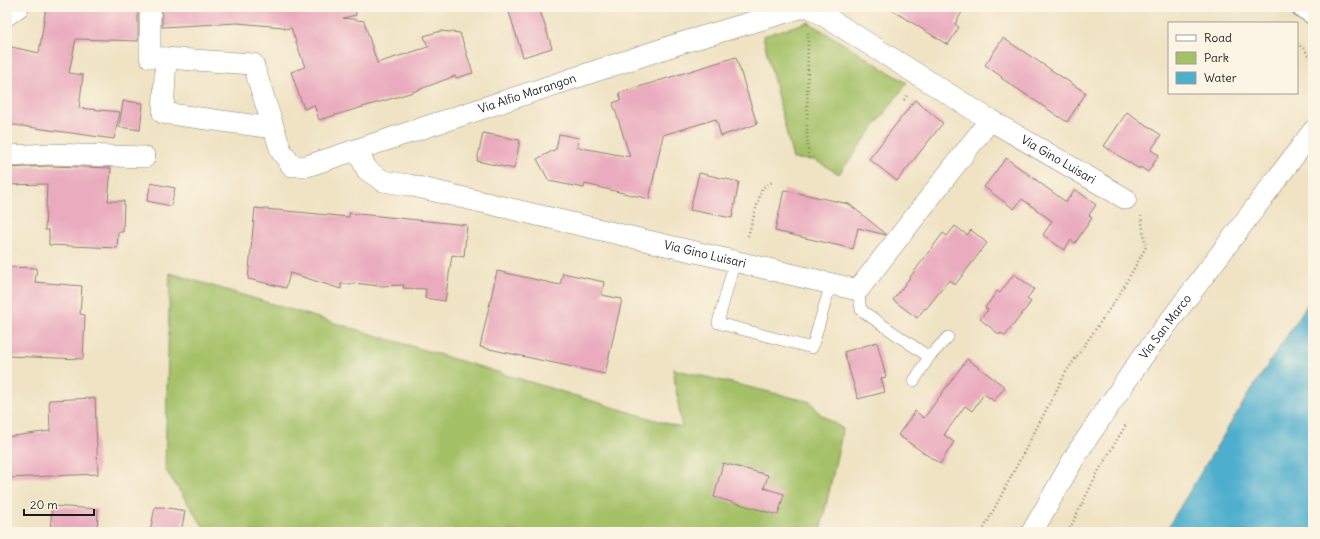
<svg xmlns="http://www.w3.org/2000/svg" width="1320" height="539" font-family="Delius,sans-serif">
<rect width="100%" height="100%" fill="#fcf5e5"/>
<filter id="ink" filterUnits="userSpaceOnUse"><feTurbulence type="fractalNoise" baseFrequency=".025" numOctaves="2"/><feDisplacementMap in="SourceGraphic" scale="8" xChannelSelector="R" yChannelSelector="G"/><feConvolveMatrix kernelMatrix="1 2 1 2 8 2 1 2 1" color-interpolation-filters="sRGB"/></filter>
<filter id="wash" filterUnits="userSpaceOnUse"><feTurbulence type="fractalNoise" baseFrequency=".012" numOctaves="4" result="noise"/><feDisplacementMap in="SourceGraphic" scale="16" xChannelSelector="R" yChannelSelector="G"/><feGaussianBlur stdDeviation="0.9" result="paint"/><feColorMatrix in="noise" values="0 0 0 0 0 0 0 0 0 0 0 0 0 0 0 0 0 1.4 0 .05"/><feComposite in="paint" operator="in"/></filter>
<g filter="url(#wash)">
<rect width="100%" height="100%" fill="#f0e3c4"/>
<path fill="#a5c168" stroke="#606e42" d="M 808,22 L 907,83 L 839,174 L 815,160 L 793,159 L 763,36 Z
M 170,273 L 682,428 L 673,369 L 811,402 L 819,413 L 843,429 L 820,532 L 207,532 L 165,469 Z"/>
<path fill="#4eaecd" stroke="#356574" d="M 1313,296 L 1313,532 L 1165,532 L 1246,398 Z"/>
<g id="blocks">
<path fill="#eaabbe" d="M 46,7 L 138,7 L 138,41 L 76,39 L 69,73 L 83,75 L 79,108 L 120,112 L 114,139 L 7,124 L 7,46 L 39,53 Z
M 162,7 L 355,7 L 356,15 L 343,18 L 364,21 L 377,63 L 428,47 L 424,36 L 441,31 L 460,33 L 473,73 L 456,78 L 455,76 L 410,93 L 319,120 L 314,105 L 304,109 L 291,72 L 305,67 L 291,28 L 284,29 L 283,27 L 237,23 L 162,27 Z
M 524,7 L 539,7 L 552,48 L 523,57 L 509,12 Z
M 887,7 L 965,7 L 955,24 L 959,27 L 948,45 Z
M 1003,38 L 1086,93 L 1067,122 L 1001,78 L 1002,77 L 985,65 Z
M 736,57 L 757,124 L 721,136 L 716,119 L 663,135 L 649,199 L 585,184 L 584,188 L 549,181 L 537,159 L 556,149 L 559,134 L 579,138 L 577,147 L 630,157 L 613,103 L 621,100 L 619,93 Z
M 915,100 L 943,123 L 897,181 L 869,159 Z
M 123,101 L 143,103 L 140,130 L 119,127 Z
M 1127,112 L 1161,135 L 1151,150 L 1159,155 L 1148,172 L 1140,167 L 1139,169 L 1104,146 Z
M 483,133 L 520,140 L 514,169 L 477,161 Z
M 1006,158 L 1066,202 L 1075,189 L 1096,205 L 1089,215 L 1092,218 L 1075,243 L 1071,240 L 1064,250 L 1043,235 L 1052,221 L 1022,199 L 1014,209 L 984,187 Z
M 49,166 L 111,168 L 108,201 L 124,201 L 123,232 L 118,232 L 117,248 L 49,245 L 49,230 L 45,230 L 47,184 L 7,185 L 7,168 Z
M 699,173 L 739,182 L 732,218 L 690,210 Z
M 151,183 L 175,188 L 171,206 L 147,201 Z
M 784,190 L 849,204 L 886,234 L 886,235 L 858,228 L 853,249 L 775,231 Z
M 255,208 L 349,217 L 349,213 L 467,225 L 464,257 L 452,255 L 445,301 L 425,298 L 426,289 L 403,288 L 404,285 L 379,286 L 353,283 L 353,284 L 341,284 L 341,289 L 290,273 L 286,288 L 248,279 Z
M 955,226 L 967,235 L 971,230 L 987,243 L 955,285 L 949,280 L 926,309 L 925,308 L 917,318 L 893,300 L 943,233 L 947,236 Z
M 7,267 L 37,268 L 35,282 L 82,286 L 80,314 L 85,315 L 83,359 L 7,356 Z
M 497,271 L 560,285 L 563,273 L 604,282 L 602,295 L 622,299 L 605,374 L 480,347 Z
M 1014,274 L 1034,289 L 1027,299 L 1031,302 L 1005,336 L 1001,333 L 1000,335 L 980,319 L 988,310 L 985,308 L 997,291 L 1000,293 Z
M 877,342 L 886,377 L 881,378 L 885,392 L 858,399 L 844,352 Z
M 967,359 L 1005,387 L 994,401 L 984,394 L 972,411 L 965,406 L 944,435 L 954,442 L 940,464 L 898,435 L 915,411 L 924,418 Z
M 95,398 L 98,474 L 7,478 L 7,437 L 50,431 L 49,400 Z
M 723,463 L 768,475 L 764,488 L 784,494 L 778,515 L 714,497 Z
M 52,506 L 98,509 L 97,532 L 50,532 Z
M 155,507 L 163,507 L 185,511 L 181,532 L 150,532 Z"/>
</g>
</g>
<g filter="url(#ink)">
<use href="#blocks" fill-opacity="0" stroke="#868070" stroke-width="1"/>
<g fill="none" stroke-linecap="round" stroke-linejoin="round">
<defs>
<path id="lane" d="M 735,260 L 718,323 L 812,348 L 831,283
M 858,290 L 861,310 L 929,357 L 914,381
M 929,357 L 948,337"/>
<g id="street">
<path id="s1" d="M 150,7 L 150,57 L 253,64 L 281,151 L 292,166 L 307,166 L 681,43 L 804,7"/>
<path d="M 7,15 L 18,7"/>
<path d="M 166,58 L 163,113 L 273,128"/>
<path id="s2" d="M 990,120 L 1126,199"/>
<path id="s3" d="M 357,150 L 367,170 L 383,181 L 409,185 L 858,290 L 990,120 L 810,7"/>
<path d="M 7,156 L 49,154 L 145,157"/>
<path id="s4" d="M 1032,532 L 1077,453 L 1141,359 L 1313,131"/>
</g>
<path id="secondary" d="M 1303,7 L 1313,13"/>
</defs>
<use href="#lane" stroke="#868070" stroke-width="12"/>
<use href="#street" stroke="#868070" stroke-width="22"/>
<use href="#secondary" stroke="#868070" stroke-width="24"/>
<path stroke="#868070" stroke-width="2.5" stroke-dasharray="1 3" stroke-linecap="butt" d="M 808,33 L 807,130 L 808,156
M 1297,43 L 1305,50 L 1313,61
M 904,100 L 908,94
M 748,236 L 762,188 L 772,182
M 982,532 L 1066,372 L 1119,295 L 1146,247 L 1141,216
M 1068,532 L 1099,470 L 1127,423"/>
<use href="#lane" stroke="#fff" stroke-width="11"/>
<use href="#street" stroke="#fff" stroke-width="21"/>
<use href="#secondary" stroke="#fff" stroke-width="22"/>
</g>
</g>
<g text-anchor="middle" stroke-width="3" stroke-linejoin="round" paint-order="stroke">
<g font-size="12" fill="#1c1c1c" stroke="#fcf5e5">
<text dy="4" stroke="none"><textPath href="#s1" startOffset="510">Via Alfio Marangon</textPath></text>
<text dy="4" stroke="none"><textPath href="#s2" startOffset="79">Via Gino Luisari</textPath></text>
<text dy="4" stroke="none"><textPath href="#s3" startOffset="372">Via Gino Luisari</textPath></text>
<text dy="4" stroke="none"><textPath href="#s4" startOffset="245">Via San Marco</textPath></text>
</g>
</g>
<rect width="1320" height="539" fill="none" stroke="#fcf5e5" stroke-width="24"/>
<rect x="1168" y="22" width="130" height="72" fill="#fcf5e5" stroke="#a29e95"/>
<rect x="1176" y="35" width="20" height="6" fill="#ffffff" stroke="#a29e95"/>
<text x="1204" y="42" font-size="12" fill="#1c1c1c">Road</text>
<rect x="1176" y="52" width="20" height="12" fill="#a5c168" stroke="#a29e95"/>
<text x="1204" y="62" font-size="12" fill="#1c1c1c">Park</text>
<rect x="1176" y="72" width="20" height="12" fill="#4eaecd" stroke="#a29e95"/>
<text x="1204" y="82" font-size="12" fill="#1c1c1c">Water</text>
<path d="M24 509v6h70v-6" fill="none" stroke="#1c1c1c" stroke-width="2"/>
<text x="30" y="509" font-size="12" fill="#1c1c1c" stroke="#fcf5e5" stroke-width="3" paint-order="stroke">20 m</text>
</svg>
